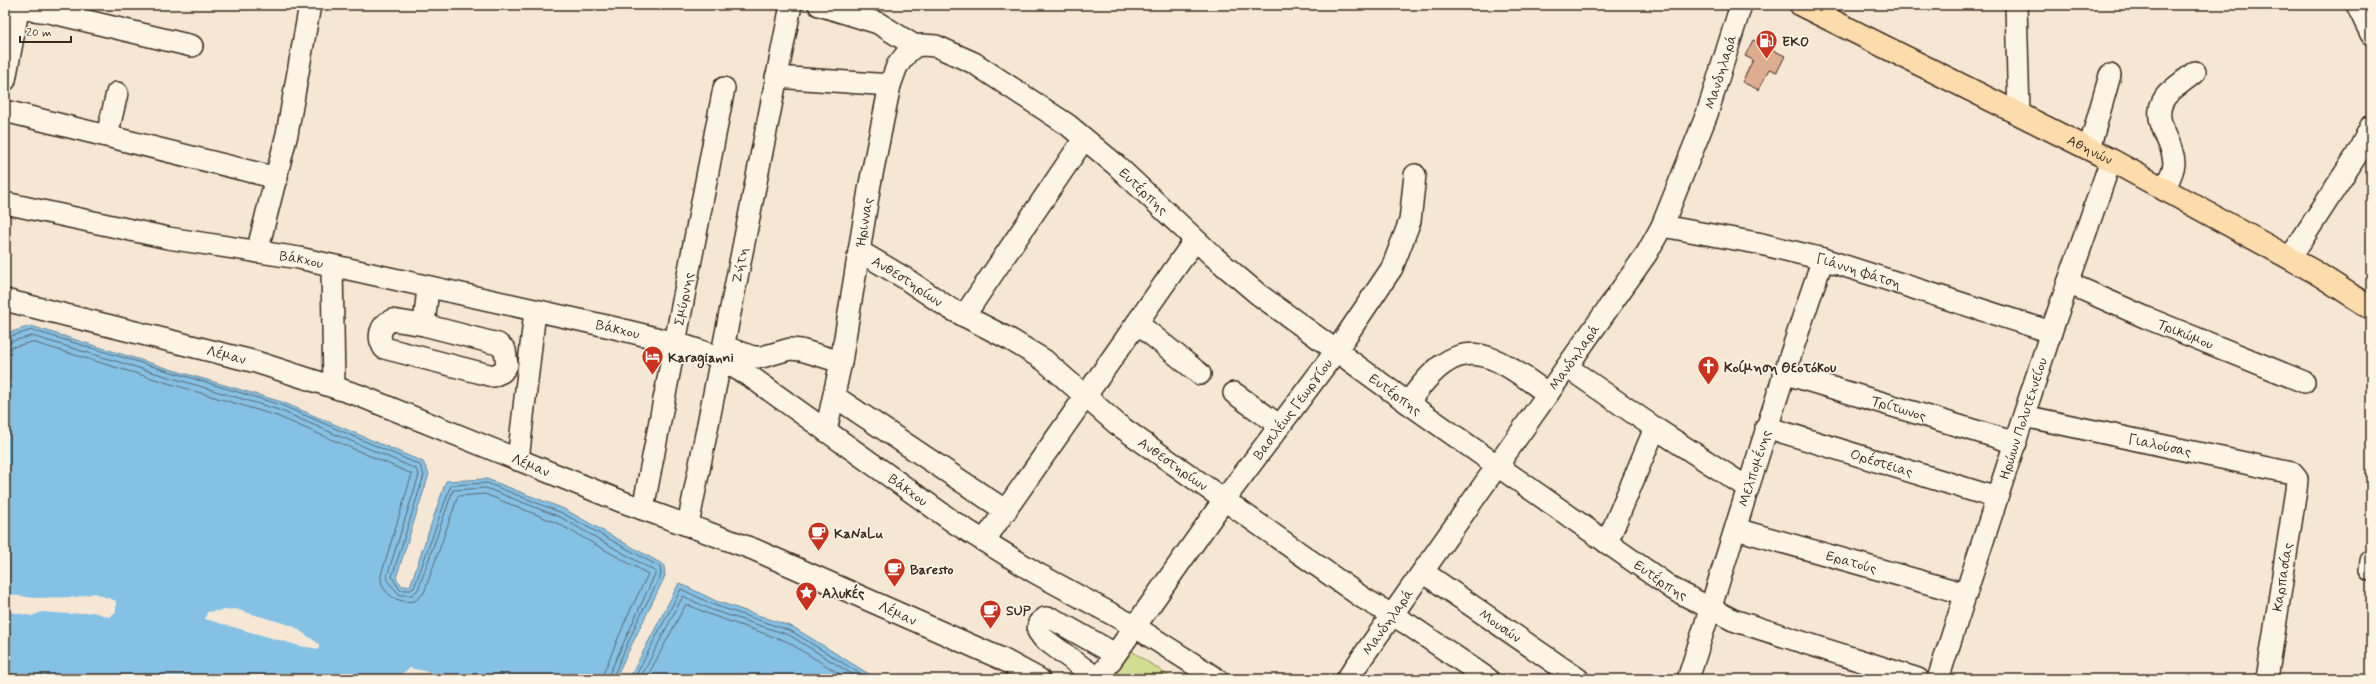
<svg xmlns="http://www.w3.org/2000/svg" width="2376" height="684" font-family="Mynerve,sans-serif">
<rect width="100%" height="100%" fill="#f6e7d4"/>
<filter id="ink" filterUnits="userSpaceOnUse"><feTurbulence type="fractalNoise" baseFrequency=".025" numOctaves="2"/><feDisplacementMap in="SourceGraphic" scale="8" xChannelSelector="R" yChannelSelector="G"/><feConvolveMatrix kernelMatrix="1 2 1 2 8 2 1 2 1" color-interpolation-filters="sRGB"/></filter>
<g filter="url(#ink)">
<path fill="#d1dd90" stroke="#868457" d="M 1126,647 L 1173,679 L 1104,679 Z"/>
<path fill="#85c1e5" stroke="#678595" d="M 31,326 L 173,370 L 282,402 L 423,462 L 429,474 L 396,578 L 402,586 L 410,586 L 446,481 L 487,479 L 564,509 L 664,565 L 665,576 L 615,679 L 5,679 L 5,334 Z
M 679,583 L 716,601 L 793,627 L 877,679 L 629,679 Z"/>
<path fill="#f6e7d4" d="M 94,593 L 116,601 L 116,612 L 109,617 L 93,612 L 70,614 L 42,612 L 32,616 L 5,611 L 5,594 L 34,598 L 77,597 Z
M 235,609 L 293,626 L 319,644 L 319,649 L 300,646 L 205,619 L 207,612 Z
M 410,668 L 425,671 L 441,679 L 400,679 L 401,674 Z"/>
<g fill="none" stroke-linecap="round" stroke-linejoin="round">
<path stroke="#59666e" stroke-width="1" d="M 5,338 L 32,330 L 281,405 L 420,465 L 424,475 L 392,577 L 400,590 L 410,590 L 414,588 L 451,485 L 487,483 L 562,513 L 660,567 L 661,575 L 637,622 L 612,679
M 5,343 L 32,336 L 279,410 L 416,469 L 419,475 L 387,576 L 389,583 L 400,595 L 412,595 L 418,590 L 453,490 L 486,488 L 560,517 L 656,572 L 607,679
M 5,349 L 32,342 L 277,416 L 412,474 L 381,575 C 380,594 398,604 415,601 L 424,593 L 458,496 L 485,494 L 557,523 L 648,574 L 627,617 L 601,679
M 634,679 L 681,589 L 714,605 L 791,631 L 869,679
M 640,679 L 683,596 L 712,610 L 789,635 L 860,679
M 646,679 L 686,604 L 711,615 L 786,641 L 848,679"/>
</g>
<path fill="#dead90" stroke="#3b2a1e" d="M 1753,40 L 1785,56 L 1777,72 L 1769,69 L 1759,90 L 1742,82 L 1753,60 L 1745,56 Z"/>
<g fill="none" stroke-linecap="round" stroke-linejoin="round">
<defs>
<g id="minor">
<path d="M 819,5 L 878,23 L 915,46"/>
<path d="M 2016,5 L 2019,114"/>
<path d="M 2357,5 L 2371,34"/>
<path d="M 18,8 L 49,12 L 192,46"/>
<path d="M 776,77 L 890,85"/>
<path d="M 5,80 L 19,5"/>
<path d="M 5,111 L 277,178"/>
<path d="M 107,136 L 117,93"/>
<path d="M 2089,149 L 2110,75"/>
<path d="M 2164,190 C 2168,181 2173,173 2174,164 C 2174,139 2148,120 2166,96 C 2174,87 2186,80 2195,72"/>
<path id="s1" d="M 5,203 L 168,238 L 299,258 L 611,327 L 676,343 L 713,355 L 751,377 L 955,523 L 1036,573 L 1134,626 L 1217,679"/>
<path id="s2" d="M 1662,226 L 1757,243 L 1823,259 L 2051,332"/>
<path id="s3" d="M 859,251 L 903,277 L 949,308 L 1011,340 L 1044,360 L 1117,424 L 1363,598 L 1409,625 L 1488,679"/>
<path d="M 257,252 L 287,134 L 310,5"/>
<path d="M 2290,258 L 2356,156 L 2371,126"/>
<path d="M 332,267 L 334,387"/>
<path id="s4" d="M 2068,283 L 2147,318 L 2304,382"/>
<path id="s5" d="M 5,300 L 256,362 L 358,395 L 623,502 L 753,549 L 1002,659 L 1039,679"/>
<path d="M 964,316 L 1084,139"/>
<path d="M 392,320 L 424,325 L 498,344 L 505,350 L 507,365 L 502,372 L 493,376 L 384,348 C 377,337 380,325 392,320 Z"/>
<path d="M 1137,323 L 1200,374"/>
<path d="M 424,325 L 428,288"/>
<path d="M 725,347 L 753,357 L 762,357 L 790,349 L 801,350 L 841,362"/>
<path d="M 1567,367 L 1655,428 L 1748,488"/>
<path id="s6" d="M 1783,373 L 2016,443"/>
<path d="M 1234,393 L 1280,426"/>
<path d="M 834,396 L 1006,511"/>
<path d="M 1408,403 C 1459,330 1486,349 1548,394"/>
<path id="s7" d="M 2024,416 L 2292,473 L 2297,479 L 2296,490 L 2267,679"/>
<path id="s8" d="M 1766,427 L 1997,498"/>
<path id="s9" d="M 826,431 L 841,362 L 870,184 L 890,85 L 897,66 L 907,53 L 915,46 L 923,45 L 936,46 L 974,63 L 1068,125 L 1116,165 L 1213,256 L 1258,294 L 1408,403 L 1673,589 L 1733,620 L 1918,679"/>
<path d="M 518,460 L 535,311"/>
<path id="s10" d="M 643,509 L 724,88"/>
<path id="s11" d="M 688,525 L 791,5"/>
<path id="s12" d="M 1736,529 L 1966,594"/>
<path d="M 984,541 L 1195,240"/>
<path d="M 1607,543 L 1655,428"/>
<path d="M 2370,570 L 2371,561"/>
<path id="s13" d="M 1423,572 L 1578,679"/>
<path id="s14" d="M 1098,679 L 1224,500 L 1336,351 L 1392,268 L 1410,221 L 1415,175"/>
<path d="M 1098,679 L 1043,638 L 1038,631 L 1039,623 L 1045,618 L 1053,619 L 1115,654"/>
<path id="s15" d="M 1347,679 L 1647,253 L 1662,226 L 1707,114 L 1741,5"/>
<path id="s16" d="M 1688,679 C 1733,539 1774,398 1823,259"/>
<path id="s17" d="M 1938,679 L 2051,332 L 2111,160"/>
</g>
<g id="major">
<path id="s18" d="M 1801,5 L 2111,160 L 2315,272 L 2371,308"/>
</g>
</defs>
<use href="#minor" stroke="#3b2a1e" stroke-width="24"/>
<use href="#major" stroke="#3b2a1e" stroke-width="25"/>
<use href="#minor" stroke="#fcf5e5" stroke-width="21"/>
<use href="#major" stroke="#fddcac" stroke-width="22"/>
</g>
</g>
<defs>
<symbol id="fuel-pin" viewBox="-11 -11 22 30"><path d="M0 17L-7.5 6A9.5 9.5 0 1 1 7.5 6Z" fill="#c8321e" stroke="#fcf5e5"/><path d="M-5.5-6h7V0h2V4h1.3V-2.5L3-4.5l.8-.8L6-3V5H2.5V1h-1V6h-7ZM-4.2-4.7v3.2H.2V-4.7Z" fill="#fff"/></symbol>
<symbol id="hotel-pin" viewBox="-11 -11 22 30"><path d="M0 17L-7.5 6A9.5 9.5 0 1 1 7.5 6Z" fill="#c8321e" stroke="#fcf5e5"/><path d="M-6-4.5h1.5V1H6V5H4.5V3h-9V5H-6ZM-4 0a1.8 1.8 0 1 1 3.6 0ZM.5 0V-2.5h3Q6-2.5 6 0Z" fill="#fff"/></symbol>
<symbol id="church-pin" viewBox="-11 -11 22 30"><path d="M0 17L-7.5 6A9.5 9.5 0 1 1 7.5 6Z" fill="#c8321e" stroke="#fcf5e5"/><path d="M-1.2-6h2.4v3.5h3.3v2.4h-3.3V6h-2.4V-.1h-3.3v-2.4h3.3Z" fill="#fff"/></symbol>
<symbol id="cafe-pin" viewBox="-11 -11 22 30"><path d="M0 17L-7.5 6A9.5 9.5 0 1 1 7.5 6Z" fill="#c8321e" stroke="#fcf5e5"/><path d="M-5.5-4.5H6V0H3Q3 3.5 0 3.5H-2.5Q-5.5 3.5-5.5 0ZM3-3.2v2h1.7v-2ZM-6 4.5H4V6H-6Z" fill="#fff"/></symbol>
<symbol id="sight-pin" viewBox="-11 -11 22 30"><path d="M0 17L-7.5 6A9.5 9.5 0 1 1 7.5 6Z" fill="#c8321e" stroke="#fcf5e5"/><path d="M0-6L1.8-2.2L6-1.7L2.9 1.2L3.7 5.4L0 3.3L-3.7 5.4L-2.9 1.2L-6-1.7L-1.8-2.2Z" fill="#fff"/></symbol>
</defs>
<g fill-rule="evenodd">
<use href="#fuel-pin" x="1754" y="28" width="25" height="34"/>
<use href="#hotel-pin" x="640" y="344" width="25" height="34"/>
<use href="#church-pin" x="1696" y="354" width="25" height="34"/>
<use href="#cafe-pin" x="806" y="520" width="25" height="34"/>
<use href="#cafe-pin" x="882" y="556" width="25" height="34"/>
<use href="#sight-pin" x="794" y="580" width="25" height="34"/>
<use href="#cafe-pin" x="978" y="598" width="25" height="34"/>
</g>
<g text-anchor="middle" stroke-width="3.5" stroke-linejoin="round" paint-order="stroke">
<g font-size="14" font-weight="bold" fill="#3b2a1e" stroke="#fcf5e5" text-anchor="start">
<text x="1782" y="46">EKO</text>
<text x="668" y="362">Karagianni</text>
<text x="1724" y="372">Κοίμηση Θεοτόκου</text>
<text x="834" y="538">KaNaLu</text>
<text x="910" y="574">Baresto</text>
<text x="822" y="598">Αλυκές</text>
<text x="1006" y="615">SUP</text>
</g>
<g font-size="14" fill="#3b2a1e" stroke="#fcf5e5">
<text dy="5" stroke="none"><textPath href="#s15" startOffset="717">Μανδηλαρά</textPath></text>
<text dy="5" stroke="none"><textPath href="#s18" startOffset="323">Αθηνών</textPath></text>
<text dy="5" stroke="none"><textPath href="#s9" startOffset="675">Ευτέρπης</textPath></text>
<text dy="5" stroke="none"><textPath href="#s9" startOffset="212">Ήριννας</textPath></text>
<text dy="5" stroke="none"><textPath href="#s1" startOffset="302">Βάκχου</textPath></text>
<text dy="5" stroke="none"><textPath href="#s11" startOffset="265">Ζήτη</textPath></text>
<text dy="5" stroke="none"><textPath href="#s2" startOffset="202">Γιάννη Φάτση</textPath></text>
<text dy="5" stroke="none"><textPath href="#s3" startOffset="57">Ανθεστηρίων</textPath></text>
<text dy="5" stroke="none"><textPath href="#s10" startOffset="214">Σμύρνης</textPath></text>
<text dy="5" stroke="none"><textPath href="#s1" startOffset="626">Βάκχου</textPath></text>
<text dy="5" stroke="none"><textPath href="#s4" startOffset="128">Τρικώμου</textPath></text>
<text dy="5" stroke="none"><textPath href="#s5" startOffset="228">Λέμαν</textPath></text>
<text dy="5" stroke="none"><textPath href="#s15" startOffset="394">Μανδηλαρά</textPath></text>
<text dy="5" stroke="none"><textPath href="#s9" startOffset="999">Ευτέρπης</textPath></text>
<text dy="5" stroke="none"><textPath href="#s6" startOffset="121">Τρίτωνος</textPath></text>
<text dy="5" stroke="none"><textPath href="#s14" startOffset="333">Βασιλέως Γεωργίου</textPath></text>
<text dy="5" stroke="none"><textPath href="#s17" startOffset="274">Ηρώων Πολυτεχνείου</textPath></text>
<text dy="5" stroke="none"><textPath href="#s7" startOffset="139">Γιαλούσας</textPath></text>
<text dy="5" stroke="none"><textPath href="#s3" startOffset="381">Ανθεστηρίων</textPath></text>
<text dy="5" stroke="none"><textPath href="#s8" startOffset="121">Ορέστειας</textPath></text>
<text dy="5" stroke="none"><textPath href="#s5" startOffset="552">Λέμαν</textPath></text>
<text dy="5" stroke="none"><textPath href="#s16" startOffset="221">Μελπομένης</textPath></text>
<text dy="5" stroke="none"><textPath href="#s1" startOffset="962">Βάκχου</textPath></text>
<text dy="5" stroke="none"><textPath href="#s12" startOffset="120">Ερατούς</textPath></text>
<text transform="translate(2282 577) rotate(-81)" y="5">Καρπασίας</text>
<text dy="5" stroke="none"><textPath href="#s9" startOffset="1323">Ευτέρπης</textPath></text>
<text dy="5" stroke="none"><textPath href="#s5" startOffset="948">Λέμαν</textPath></text>
<text dy="5" stroke="none"><textPath href="#s15" startOffset="70">Μανδηλαρά</textPath></text>
<text dy="5" stroke="none"><textPath href="#s13" startOffset="94">Μουσών</textPath></text>
</g>
</g>
<rect width="2376" height="684" fill="none" stroke="#fcf5e5" stroke-width="20"/>
<rect x="10" y="10" width="2356" height="664" fill="none" stroke="#3b2a1e" stroke-width="1.5" filter="url(#ink)"/>
<path d="M20 36v6h51v-6" fill="none" stroke="#3b2a1e" stroke-width="2"/>
<text x="26" y="36" font-size="12" fill="#3b2a1e" stroke="#fcf5e5" stroke-width="3" paint-order="stroke">20 m</text>
</svg>
